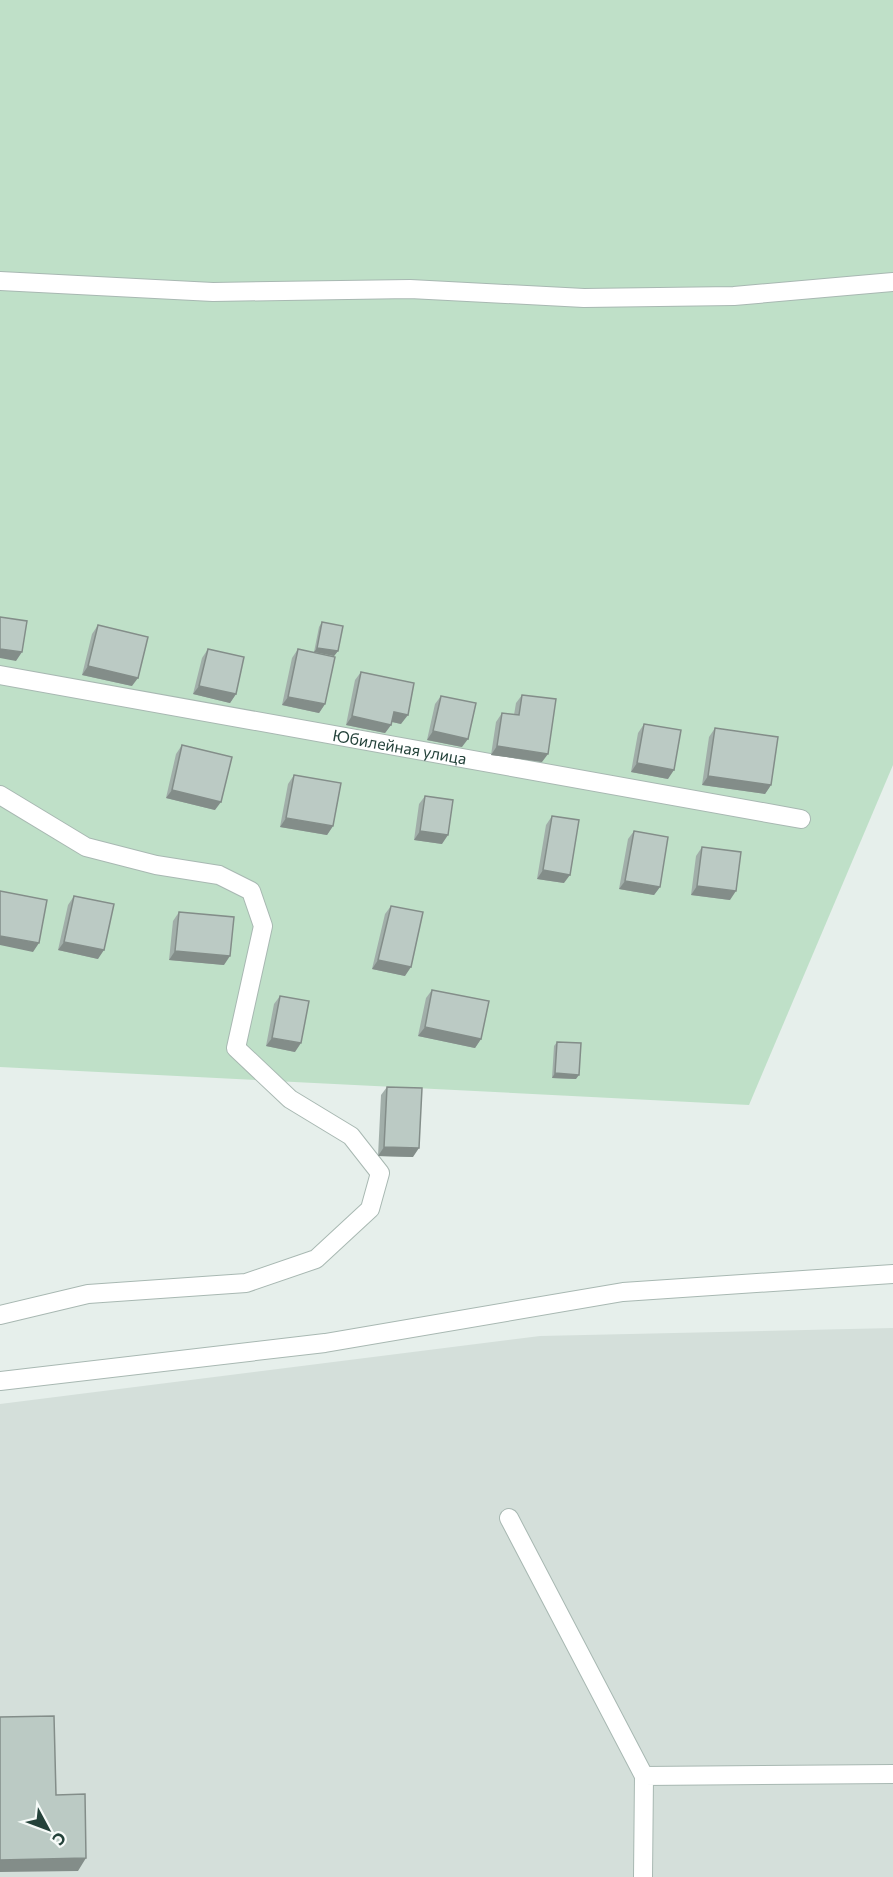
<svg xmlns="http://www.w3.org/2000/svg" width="893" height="1877" font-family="Commissioner,sans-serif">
<rect width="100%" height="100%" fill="#e6efeb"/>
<path fill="#d4dfda" d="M 893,1328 L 893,1877 L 0,1877 L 0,1404 L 540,1336 Z"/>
<path fill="#bfe0c8" d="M 0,0 L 893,0 L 893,765 L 749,1105 L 0,1067 Z"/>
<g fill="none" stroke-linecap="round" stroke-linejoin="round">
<defs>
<path id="service" d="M 0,281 L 213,292 L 410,289 L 584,298 L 734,296 L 893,282
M 0,795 L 86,847 L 156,865 L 219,875 L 251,891 L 263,926 L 236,1048 L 290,1099 L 351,1136 L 380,1173 L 370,1209 L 316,1259 L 246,1283 L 88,1294 L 0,1315
M 0,1381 L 325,1343 L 623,1292 L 893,1274
M 509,1518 L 644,1776 L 643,1877
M 644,1776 L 893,1774"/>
<g id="minor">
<path id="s1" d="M 0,675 L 801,819"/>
</g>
</defs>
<use href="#service" stroke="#a8b8b2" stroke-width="20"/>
<use href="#minor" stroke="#a8b8b2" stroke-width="20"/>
<use href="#service" stroke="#fff" stroke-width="18"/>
<use href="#minor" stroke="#fff" stroke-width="18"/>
</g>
<path fill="#a1aea9" d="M 322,622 L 338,651 L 334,656 L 314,652 L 319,627 Z
M 98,625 L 132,686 L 82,675 L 92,634 Z
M 208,649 L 236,694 L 230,703 L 193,694 L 202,658 Z
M 298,649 L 325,704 L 319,713 L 282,705 L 292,658 Z
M 361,672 L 401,724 L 392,722 L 391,725 L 385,733 L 346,725 L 355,680 Z
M 522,695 L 542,762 L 491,755 L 496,722 L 502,713 L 514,715 L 516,703 Z
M 441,696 L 462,747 L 427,740 L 435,704 Z
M 644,724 L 668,779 L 631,772 L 638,733 Z
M 715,728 L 771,785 L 765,794 L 702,785 L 709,737 Z
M 182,745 L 215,810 L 166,798 L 176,754 Z
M 294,775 L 333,826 L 327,835 L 280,827 L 288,784 Z
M 425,796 L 442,844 L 414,840 L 419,804 Z
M 552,816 L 564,883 L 537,879 L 546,825 Z
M 634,831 L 660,887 L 654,895 L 619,889 L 628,839 Z
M 702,847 L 730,900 L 691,895 L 696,856 Z
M 74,896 L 98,959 L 58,950 L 68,905 Z
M 391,906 L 405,976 L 372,969 L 385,914 Z
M 179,912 L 224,965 L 169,960 L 173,921 Z
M 432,990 L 481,1039 L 475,1048 L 418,1036 L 426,998 Z
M 280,996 L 295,1052 L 266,1046 L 274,1004 Z
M 557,1042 L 576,1079 L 552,1078 L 554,1046 Z
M 387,1087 L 413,1157 L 378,1156 L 381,1095 Z"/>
<path fill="#838d89" d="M 317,648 L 338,651 L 334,656 L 314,652 Z
M 0,649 L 22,652 L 16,661 L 0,658 Z
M 88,666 L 138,678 L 132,686 L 82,675 Z
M 199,686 L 236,694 L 230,703 L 193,694 Z
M 288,697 L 325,704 L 319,713 L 282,705 Z
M 394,712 L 408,715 L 401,724 L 388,721 Z
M 352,716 L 391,725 L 385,733 L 346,725 Z
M 433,731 L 468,739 L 462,747 L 427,740 Z
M 497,746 L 548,754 L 542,762 L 491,755 Z
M 637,763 L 674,770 L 668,779 L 631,772 Z
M 708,776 L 771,785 L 765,794 L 702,785 Z
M 172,790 L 221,802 L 215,810 L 166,798 Z
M 286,818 L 333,826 L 327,835 L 280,827 Z
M 420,831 L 448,835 L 442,844 L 414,840 Z
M 543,870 L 570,875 L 564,883 L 537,879 Z
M 625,881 L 660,887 L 654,895 L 619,889 Z
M 697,886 L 736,891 L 730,900 L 691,895 Z
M 0,936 L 39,943 L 33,952 L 0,945 Z
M 64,942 L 104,950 L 98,959 L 58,950 Z
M 175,951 L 230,956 L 224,965 L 169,960 Z
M 378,960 L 411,967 L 405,976 L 372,969 Z
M 425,1027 L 481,1039 L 475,1048 L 418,1036 Z
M 272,1038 L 301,1043 L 295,1052 L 266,1046 Z
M 555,1073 L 579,1075 L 576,1079 L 552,1078 Z
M 384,1147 L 419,1148 L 413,1157 L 378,1156 Z
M 86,1858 L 78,1871 L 0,1872 L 0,1860 Z"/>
<path fill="#bbcac4" stroke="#838d89" stroke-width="1.5" d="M 0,617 L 27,621 L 22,652 L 0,649 Z
M 322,622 L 343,626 L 338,651 L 317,648 Z
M 98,625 L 148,637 L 138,678 L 88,666 Z
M 208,649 L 244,657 L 236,694 L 199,686 Z
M 298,649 L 335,657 L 325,704 L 288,697 Z
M 361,672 L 414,683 L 408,715 L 394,712 L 391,725 L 352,716 Z
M 522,695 L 556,699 L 548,754 L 497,746 L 502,713 L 519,715 Z
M 441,696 L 476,703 L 468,739 L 433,731 Z
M 644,724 L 681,730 L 674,770 L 637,763 Z
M 715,728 L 778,737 L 771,785 L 708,776 Z
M 182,745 L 232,757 L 221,802 L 172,790 Z
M 294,775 L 341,783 L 333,826 L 286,818 Z
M 425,796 L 453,800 L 448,835 L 420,831 Z
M 552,816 L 579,820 L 570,875 L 543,870 Z
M 634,831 L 668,837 L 660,887 L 625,881 Z
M 702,847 L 741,852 L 736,891 L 697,886 Z
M 0,891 L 47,900 L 39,943 L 0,936 Z
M 74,896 L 114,904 L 104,950 L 64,942 Z
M 391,906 L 423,912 L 411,967 L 378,960 Z
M 179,912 L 234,917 L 230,956 L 175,951 Z
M 432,990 L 489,1001 L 481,1039 L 425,1027 Z
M 280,996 L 309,1001 L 301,1043 L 272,1038 Z
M 557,1042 L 581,1043 L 579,1075 L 555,1073 Z
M 387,1087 L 422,1088 L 419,1148 L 384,1147 Z
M 54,1716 L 56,1795 L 85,1794 L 86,1858 L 0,1860 L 0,1717 Z"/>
<g text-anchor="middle" stroke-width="4.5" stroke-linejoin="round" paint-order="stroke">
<g font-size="16" fill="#24423a" stroke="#f7fbf9">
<text dy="6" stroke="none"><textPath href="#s1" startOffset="406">Юбилейная улица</textPath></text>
</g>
</g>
<g transform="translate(48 1829) rotate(131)" stroke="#f7fbf9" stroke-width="4.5" paint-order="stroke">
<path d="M0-4.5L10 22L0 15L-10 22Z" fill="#24423a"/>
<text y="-9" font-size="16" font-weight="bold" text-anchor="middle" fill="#24423a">С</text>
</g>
</svg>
